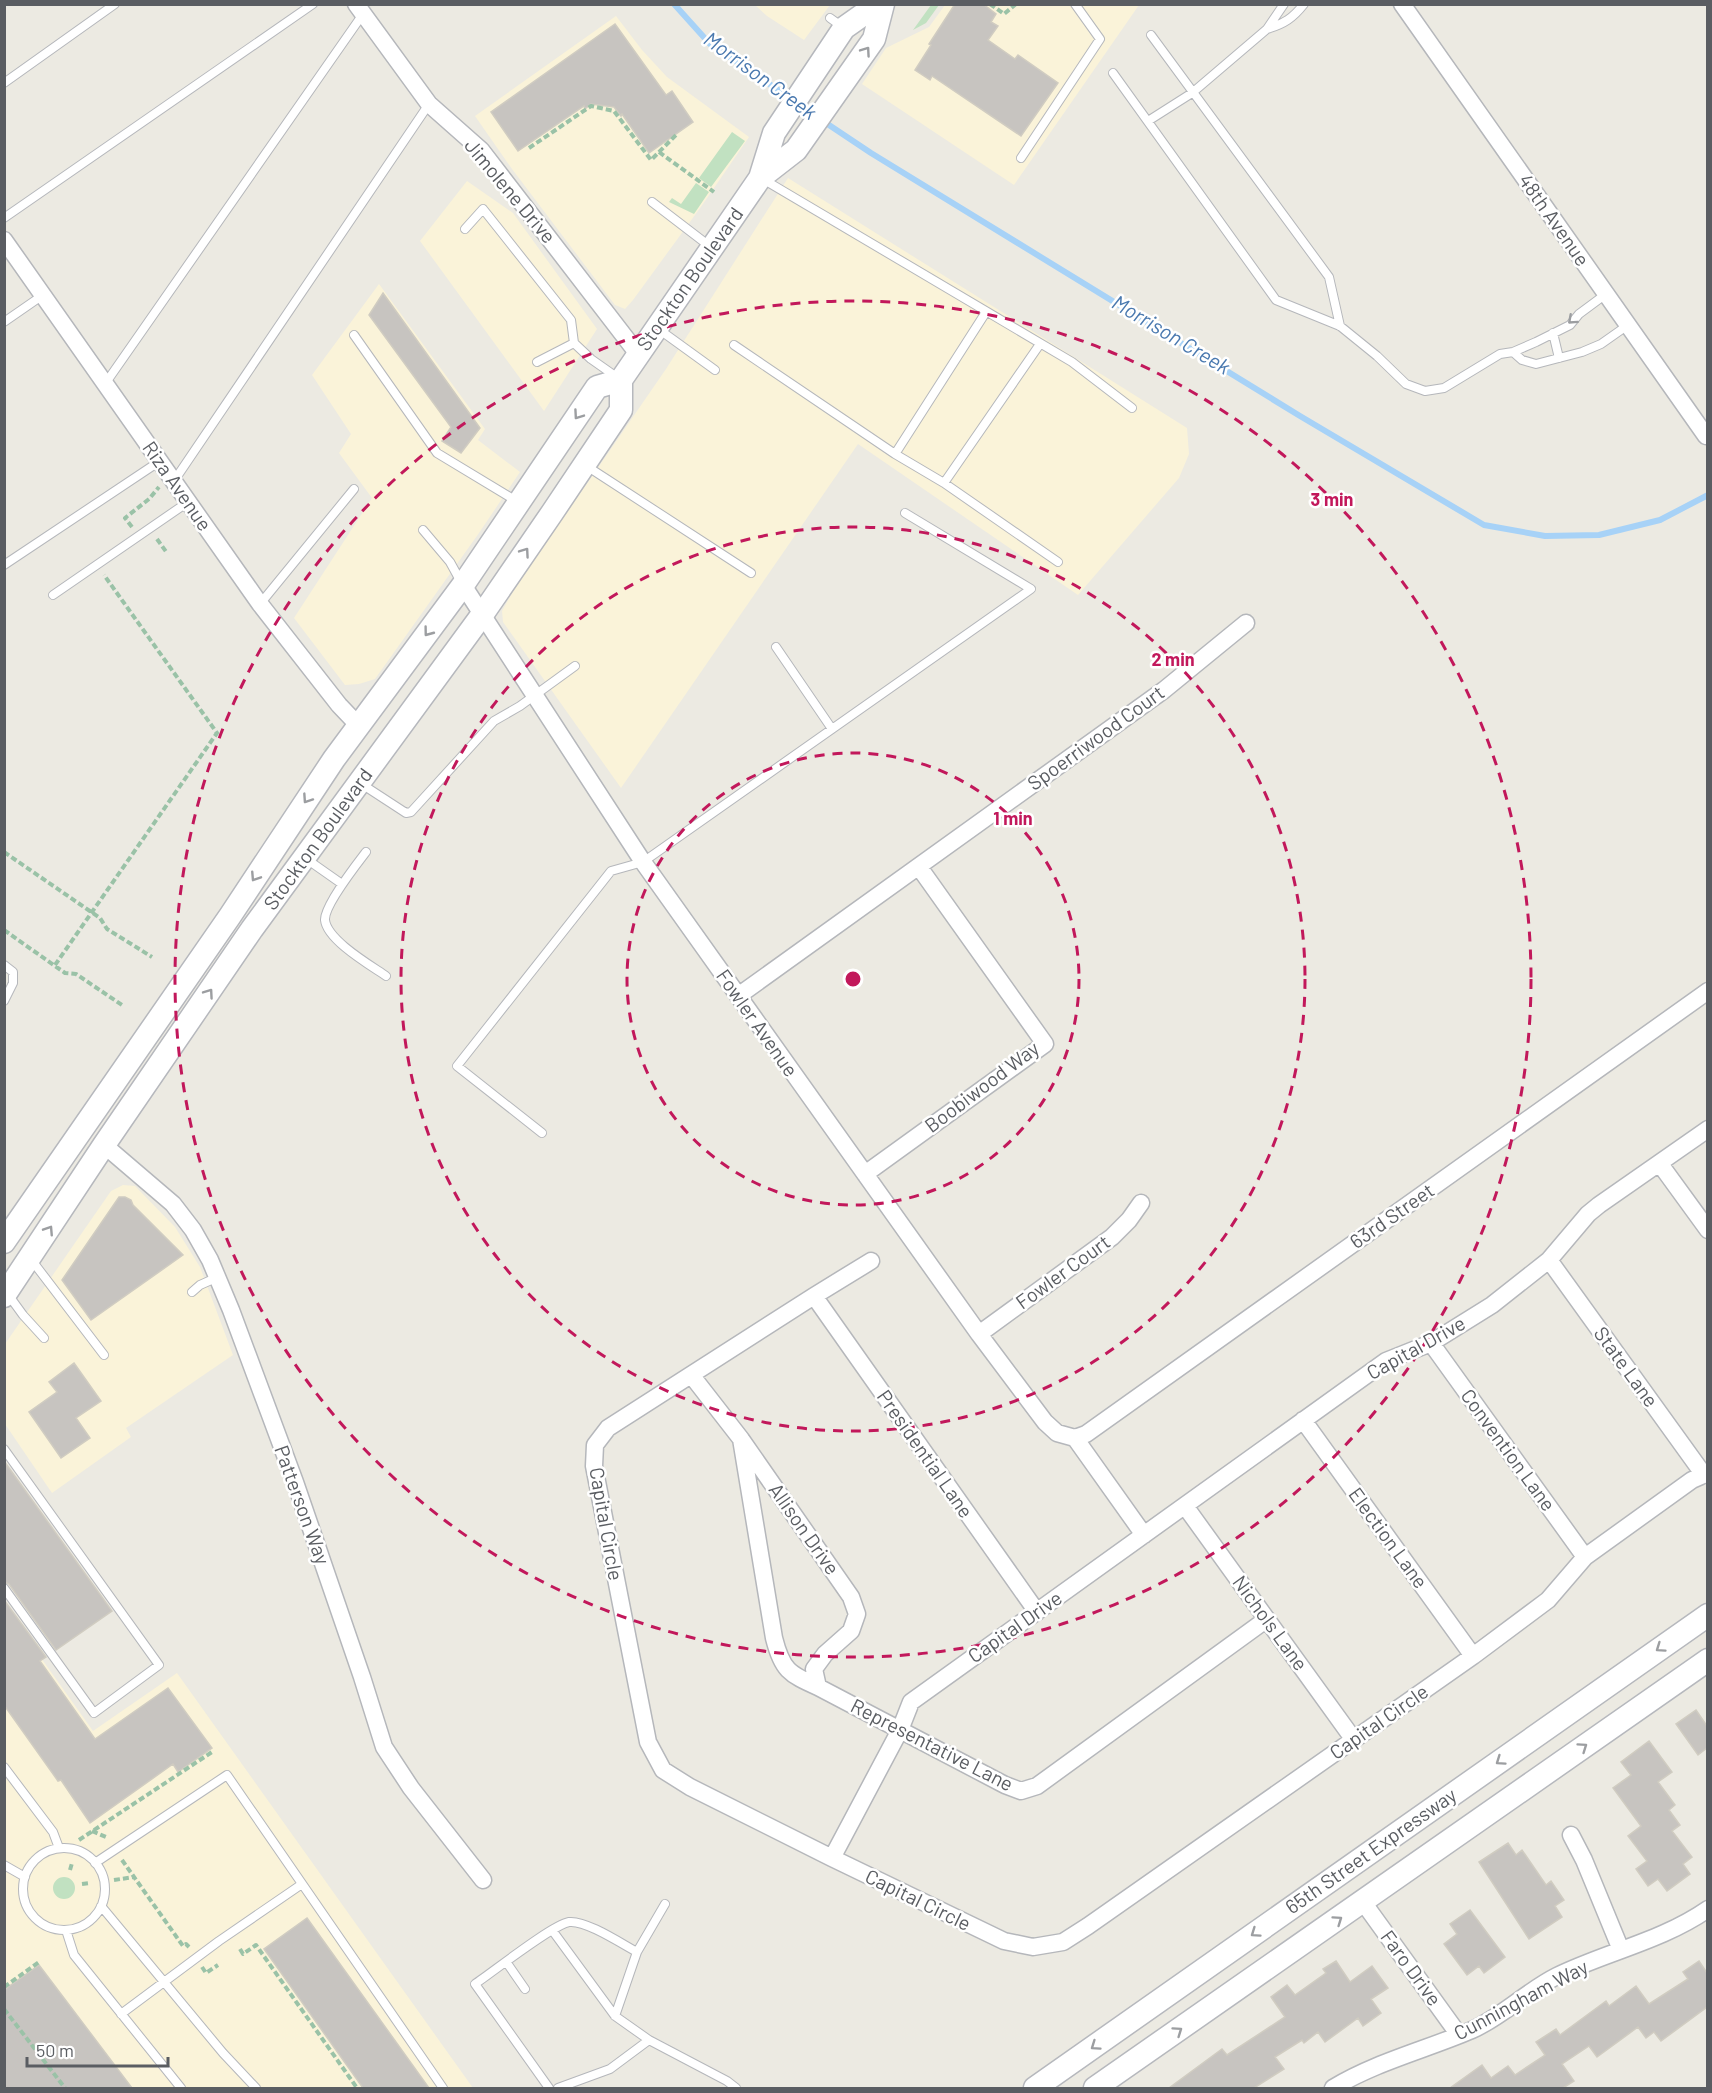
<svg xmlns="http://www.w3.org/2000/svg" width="1712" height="2093" font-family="Barlow,sans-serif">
<rect width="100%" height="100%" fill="#eceae2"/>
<path fill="#faf3d9" d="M 755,5 L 830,5 L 804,40 L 767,16 Z
M 945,5 L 1139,5 L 1014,185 L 862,84 L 886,48 L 929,27 Z
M 616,16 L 642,50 L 667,77 L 749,137 L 703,204 L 633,300 L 625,309 L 615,305 L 512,169 L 475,116 Z
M 788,178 L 1187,428 L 1189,454 L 1179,478 L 1078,595 L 858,444 L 621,788 L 503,622 L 502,611 L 515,588 L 666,369 Z
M 467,181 L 513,213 L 597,329 L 544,411 L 420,241 Z
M 379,284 L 485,429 L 478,440 L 520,472 L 479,533 L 375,679 L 359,684 L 345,685 L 294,618 L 372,498 L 339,453 L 351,434 L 312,375 Z
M 123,1185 L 135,1186 L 175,1227 L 200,1267 L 233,1355 L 126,1428 L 131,1437 L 52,1493 L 5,1424 L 5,1344 L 111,1191 Z
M 4,1606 L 93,1731 L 177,1673 L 473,2088 L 65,2088 L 5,2010 Z"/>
<path fill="#c1e1c1" d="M 931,5 L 939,5 L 926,23 L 913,30 Z
M 732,132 L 745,141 L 711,187 L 699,178 Z
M 696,183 L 709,192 L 694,214 L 669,202 L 672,198 L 681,204 Z
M53 1888a11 11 0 1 1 22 0a11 11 0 1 1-22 0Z"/>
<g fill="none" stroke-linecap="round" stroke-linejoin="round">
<path stroke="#a7d2f7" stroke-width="6" d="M 674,4 L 710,44 L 815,115
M 823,121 L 871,153 L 1300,416 L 1484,525 L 1545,536 L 1599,535 L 1660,520 L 1708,495"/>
</g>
<path fill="#c7c4c0" stroke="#d0ccc1" stroke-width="1.5" d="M 955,4 L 983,4 L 996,14 L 991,22 L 998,26 L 988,40 L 1015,59 L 1018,55 L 1058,83 L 1021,136 L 932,76 L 930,80 L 915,70 L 931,45 L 929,44 Z
M 615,24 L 666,95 L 672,91 L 693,122 L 649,153 L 622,114 L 621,116 L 614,107 L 591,104 L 585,109 L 584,106 L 518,151 L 491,112 Z
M 383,293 L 480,428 L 461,453 L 442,441 L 451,427 L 369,315 Z
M 119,1197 L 125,1197 L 131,1200 L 133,1205 L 183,1255 L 91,1320 L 62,1280 Z
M 74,1363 L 101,1401 L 76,1418 L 90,1438 L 61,1458 L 29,1412 L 57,1392 L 49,1382 Z
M 4,1461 L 112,1611 L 56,1650 L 9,1584 L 4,1582 Z
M 4,1600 L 46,1657 L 40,1661 L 95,1739 L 168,1688 L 212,1748 L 178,1772 L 173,1764 L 90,1823 L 61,1780 L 58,1781 L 4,1705 Z
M 1696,1710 L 1707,1726 L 1707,1748 L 1698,1755 L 1676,1724 Z
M 1649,1741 L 1672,1772 L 1658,1782 L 1675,1805 L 1669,1810 L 1680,1825 L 1672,1831 L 1692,1857 L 1683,1864 L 1690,1874 L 1667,1891 L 1658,1879 L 1648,1886 L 1636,1869 L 1647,1861 L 1628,1836 L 1641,1826 L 1613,1788 L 1631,1775 L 1621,1762 Z
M 1508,1843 L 1516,1855 L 1522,1850 L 1546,1885 L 1551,1881 L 1564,1900 L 1555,1906 L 1562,1917 L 1529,1939 L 1479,1862 Z
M 1470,1910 L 1505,1957 L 1484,1973 L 1479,1966 L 1467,1975 L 1444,1944 L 1457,1934 L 1450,1924 Z
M 307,1918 L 429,2088 L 363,2088 L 264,1949 Z
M 1336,1961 L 1350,1982 L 1372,1966 L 1388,1988 L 1371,1999 L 1381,2013 L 1363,2026 L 1358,2018 L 1325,2042 L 1318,2032 L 1304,2043 L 1302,2040 L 1275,2057 L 1284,2069 L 1254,2088 L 1169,2088 L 1222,2049 L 1227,2055 L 1285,2017 L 1271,1997 L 1287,1985 L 1295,1995 L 1326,1973 L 1323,1969 Z
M 1699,1961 L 1707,1973 L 1707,2007 L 1661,2041 L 1654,2032 L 1646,2038 L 1638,2027 L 1597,2057 L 1589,2046 L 1562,2064 L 1574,2081 L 1563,2088 L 1450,2088 L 1482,2065 L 1491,2078 L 1508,2066 L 1515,2075 L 1545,2055 L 1536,2042 L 1556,2029 L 1560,2035 L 1606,2001 L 1609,2006 L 1636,1986 L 1649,2004 L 1688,1979 L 1683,1972 Z
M 39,1965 L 132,2088 L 4,2088 L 4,1990 Z"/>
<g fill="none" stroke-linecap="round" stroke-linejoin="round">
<defs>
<path id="service" d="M 830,18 L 844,28
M 1267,29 C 1284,24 1293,18 1304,4
M 1151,35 L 1329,277 L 1340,326
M 1113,73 L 1276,300 L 1340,326 L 1377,356 L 1406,384 L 1425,391 L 1444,388 L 1500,354 L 1513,352 L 1536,342 L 1570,325 L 1579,314 L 1606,294
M 4,83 L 115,4
M 1148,121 L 1192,93 L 1267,29 L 1284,4
M 1021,158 L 1100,39 L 1075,4
M 761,178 L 1072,362 L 1132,408
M 652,202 L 712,248
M 4,218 L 313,4
M 465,229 L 483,209 L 571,320 L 574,343 L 591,359 L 618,378
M 4,322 L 43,295
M 657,328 L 715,370
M 1553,333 L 1559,358
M 354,335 L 437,453 L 518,502
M 734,345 L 895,454 L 944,483 L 1058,562
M 1513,352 L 1522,360 L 1536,364 L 1582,352 L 1601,344 L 1628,325
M 537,362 L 574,343
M 105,384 L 363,14
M 895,454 L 986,312
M 585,465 L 751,573
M 174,481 L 429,104
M 944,483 L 1040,344
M 423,530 L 450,562 L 461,582
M 4,565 L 160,461
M 53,595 L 188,502
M 260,604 L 354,489
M 776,647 L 832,729
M 360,783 L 406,813 L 411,812 L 494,721 L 520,706 L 575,666
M 366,852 C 356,865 324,906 325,920 C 327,940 370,965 386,976
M 305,858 L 342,884
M 4,965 L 13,972 L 13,983 L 4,1001
M 542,1133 L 457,1066 L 611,871 L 643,862 L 1031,589 L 905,513
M 30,1258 L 104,1355
M 192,1292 L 200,1285 L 218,1277
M 7,1293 L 23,1315 L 44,1338
M 4,1449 L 159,1665 L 94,1713 L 4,1588
M 4,1767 L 53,1832 L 59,1848
M23 1889a41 41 0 1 1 82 0a41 41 0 1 1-82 0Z
M 95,1863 L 227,1775 L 443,2088
M 4,1865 L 25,1877
M 101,1906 L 223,2053 L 256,2088
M 66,1930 L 74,1955 L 181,2088
M 552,1930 L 615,2016 L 649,2040 L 727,2081 L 736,2088
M 507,1963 L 525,1989
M 121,2014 L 219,1941 L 302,1884
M 615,2016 L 637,1952 L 665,1904
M 549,2088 L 475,1984 C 493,1972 552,1925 569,1922 C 586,1920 622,1944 637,1952
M 558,2088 L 610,2069 L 649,2040"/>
<path id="minor" d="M 356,4 L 429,104 L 481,150 L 638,354
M 1402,4 L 1706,436
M 4,240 L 260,604 L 339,705 L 358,725
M 463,585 L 643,862 L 979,1334 L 1045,1422 L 1057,1433 L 1075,1438
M 738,996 L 1164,690 L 1246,623
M 104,1145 L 173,1204 L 193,1230 L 210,1260 L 231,1310 L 295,1482 L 362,1677 L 384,1747 L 411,1788 L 483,1880
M 1660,1164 L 1708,1230
M 865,1174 L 1045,1044 L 919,867
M 1549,1260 L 1704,1475
M 871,1261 L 814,1296 L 608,1428 L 595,1445 L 594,1466 L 648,1742 L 663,1770 L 690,1787 L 832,1858 L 1004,1941 L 1033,1947 L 1063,1942 L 1088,1926 L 1473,1656 L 1548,1600 L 1585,1557 L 1692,1480 L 1708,1473
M 814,1296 L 1037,1612
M 979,1334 L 1112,1237 L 1129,1220 L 1141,1203
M 1431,1343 L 1585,1557
M 692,1376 L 741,1439 L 851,1597 L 857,1614 L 851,1631 L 825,1654 L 814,1669 L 818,1687
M 1303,1420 L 1473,1656
M 1075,1438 L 1086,1434 L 1708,991
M 1075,1438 L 1144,1535
M 741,1439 L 774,1638 C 782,1670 789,1674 818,1687 L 1005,1785 L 1021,1791 L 1037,1786 L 1267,1619
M 1185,1506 L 1354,1740
M 1571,1835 L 1584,1860 L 1621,1950
M 832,1858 L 900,1730 L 911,1702 L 1386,1361 L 1431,1343 L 1492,1305 L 1549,1260 L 1588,1214 L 1599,1205 L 1708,1129
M 1363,1902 L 1459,2035
M 1333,2088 C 1376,2062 1425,2050 1472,2030 C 1503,2016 1527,1991 1557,1976 C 1606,1952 1662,1941 1708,1909"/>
<path id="secondary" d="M 760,178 L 774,133 L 844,28 L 878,4
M 4,1242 L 230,916 L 334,759 L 463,585 L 597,387 L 621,380
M 4,1296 L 104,1145 L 252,929 L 482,615 L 552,513 L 621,410 L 621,380 L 760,178 L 796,150 L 874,39 L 883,4
M 1035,2088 L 1708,1615
M 1095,2088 L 1708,1660"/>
</defs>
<use href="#service" stroke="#b5b7bb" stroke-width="10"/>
<use href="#minor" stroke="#b5b7bb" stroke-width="19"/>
<use href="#secondary" stroke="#b6b8bd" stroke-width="25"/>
<path stroke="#9ac2a7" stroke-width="4" stroke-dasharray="6 3" stroke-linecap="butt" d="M 990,4 L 1004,14 L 1016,4
M 529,148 L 591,106 L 614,111 L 651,160 L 676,135
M 659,152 L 714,192
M 132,527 L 125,518 L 149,499 L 159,487
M 157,539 L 167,553
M 4,852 L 100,918 L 107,929 L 152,957
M 4,930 L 65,973 L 76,974 L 122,1005
M 55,965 L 217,733 L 104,575
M 92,1831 L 106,1837
M 79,1840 L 212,1752
M 122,1860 L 183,1946 L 186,1944 L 189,1947
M 70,1870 L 72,1863
M 114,1880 L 134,1877
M 82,1884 L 90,1883
M 240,1949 L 243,1954 L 256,1945 L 357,2088
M 202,1967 L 206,1973 L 218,1965
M 4,1987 L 39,1962
M 4,2009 L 65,2088"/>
<use href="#service" stroke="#fff" stroke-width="8"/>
<use href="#minor" stroke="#fff" stroke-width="16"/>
<use href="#secondary" stroke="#fff" stroke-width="22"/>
</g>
<defs><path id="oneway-chevron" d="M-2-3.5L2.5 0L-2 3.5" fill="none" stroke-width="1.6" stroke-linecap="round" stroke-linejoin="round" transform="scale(1.5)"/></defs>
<g stroke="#9c9ea1">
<use href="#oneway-chevron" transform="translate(866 51) rotate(-55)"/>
<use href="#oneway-chevron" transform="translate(1572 320) rotate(138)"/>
<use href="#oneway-chevron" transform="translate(578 415) rotate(125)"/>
<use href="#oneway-chevron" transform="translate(525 552) rotate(-55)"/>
<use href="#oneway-chevron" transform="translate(428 632) rotate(127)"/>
<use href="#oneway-chevron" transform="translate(307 799) rotate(124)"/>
<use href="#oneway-chevron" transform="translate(255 877) rotate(123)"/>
<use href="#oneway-chevron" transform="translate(209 993) rotate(-55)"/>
<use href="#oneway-chevron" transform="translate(49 1230) rotate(-57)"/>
<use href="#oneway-chevron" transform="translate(1660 1648) rotate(145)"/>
<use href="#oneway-chevron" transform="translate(1583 1747) rotate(-35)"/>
<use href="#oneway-chevron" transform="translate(1500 1761) rotate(145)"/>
<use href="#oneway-chevron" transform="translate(1338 1920) rotate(-35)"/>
<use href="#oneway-chevron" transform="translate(1255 1933) rotate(145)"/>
<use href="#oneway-chevron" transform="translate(1178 2031) rotate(-35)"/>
<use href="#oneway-chevron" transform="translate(1095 2046) rotate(145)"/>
</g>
<g fill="none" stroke="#c2185b" stroke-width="3" stroke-dasharray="10 8">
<circle cx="853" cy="979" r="226"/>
<circle cx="853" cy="979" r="452"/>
<circle cx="853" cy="979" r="678"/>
</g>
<g text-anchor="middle" stroke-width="5" stroke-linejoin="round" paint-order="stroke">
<g font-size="20" fill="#5a5d62" stroke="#fff">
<text transform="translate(510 191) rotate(50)" y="7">Jimolene Drive</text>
<text transform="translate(1554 220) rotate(55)" y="7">48th Avenue</text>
<text transform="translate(690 279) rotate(-55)" y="7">Stockton Boulevard</text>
<text transform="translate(177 486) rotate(55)" y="7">Riza Avenue</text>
<text transform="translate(1096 738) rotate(-36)" y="7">Spoerriwood Court</text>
<text transform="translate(318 839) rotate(-54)" y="7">Stockton Boulevard</text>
<text transform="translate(757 1023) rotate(55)" y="7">Fowler Avenue</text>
<text transform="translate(982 1087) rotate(-37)" y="7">Boobiwood Way</text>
<text transform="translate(1392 1216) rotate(-35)" y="7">63rd Street</text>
<text transform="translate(1063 1272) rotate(-36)" y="7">Fowler Court</text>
<text transform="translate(1416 1348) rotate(-29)" y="7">Capital Drive</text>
<text transform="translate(1626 1367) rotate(54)" y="7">State Lane</text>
<text transform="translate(1508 1450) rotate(54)" y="7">Convention Lane</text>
<text transform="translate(925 1454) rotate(55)" y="7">Presidential Lane</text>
<text transform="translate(302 1505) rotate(70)" y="7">Patterson Way</text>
<text transform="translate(606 1524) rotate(80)" y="7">Capital Circle</text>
<text transform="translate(804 1529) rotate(55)" y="7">Allison Drive</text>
<text transform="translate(1388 1538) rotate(54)" y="7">Election Lane</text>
<text transform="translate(1270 1623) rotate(54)" y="7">Nichols Lane</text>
<text transform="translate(1015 1627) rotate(-35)" y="7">Capital Drive</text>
<text transform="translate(1379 1722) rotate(-35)" y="7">Capital Circle</text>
<text transform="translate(932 1745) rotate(27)" y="7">Representative Lane</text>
<text transform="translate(1371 1851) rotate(-35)" y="7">65th Street Expressway</text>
<text transform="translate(918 1900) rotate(26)" y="7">Capital Circle</text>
<text transform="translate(1411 1968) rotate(54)" y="7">Faro Drive</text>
<text transform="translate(1521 2000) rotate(-28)" y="7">Cunningham Way</text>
</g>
<g font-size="21" font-style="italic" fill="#4a79af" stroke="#fff">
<text transform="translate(760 76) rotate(36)" y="7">Morrison Creek</text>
<text transform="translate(1171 335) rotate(31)" y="7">Morrison Creek</text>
</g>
</g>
<circle cx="853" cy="979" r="9" fill="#c2185b" stroke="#fff" stroke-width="3"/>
<g font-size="18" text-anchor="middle" font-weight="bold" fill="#c2185b" stroke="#fff" stroke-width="5" stroke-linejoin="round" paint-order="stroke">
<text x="1332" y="506">3 min</text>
<text x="1173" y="666">2 min</text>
<text x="1013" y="825">1 min</text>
</g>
<rect width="1712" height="2093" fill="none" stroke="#5a5d62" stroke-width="12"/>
<path d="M27 2057v9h141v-9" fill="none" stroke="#5a5d62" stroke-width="3"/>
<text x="36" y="2057" font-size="18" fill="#5a5d62" stroke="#ffffff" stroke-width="4.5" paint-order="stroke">50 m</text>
</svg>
